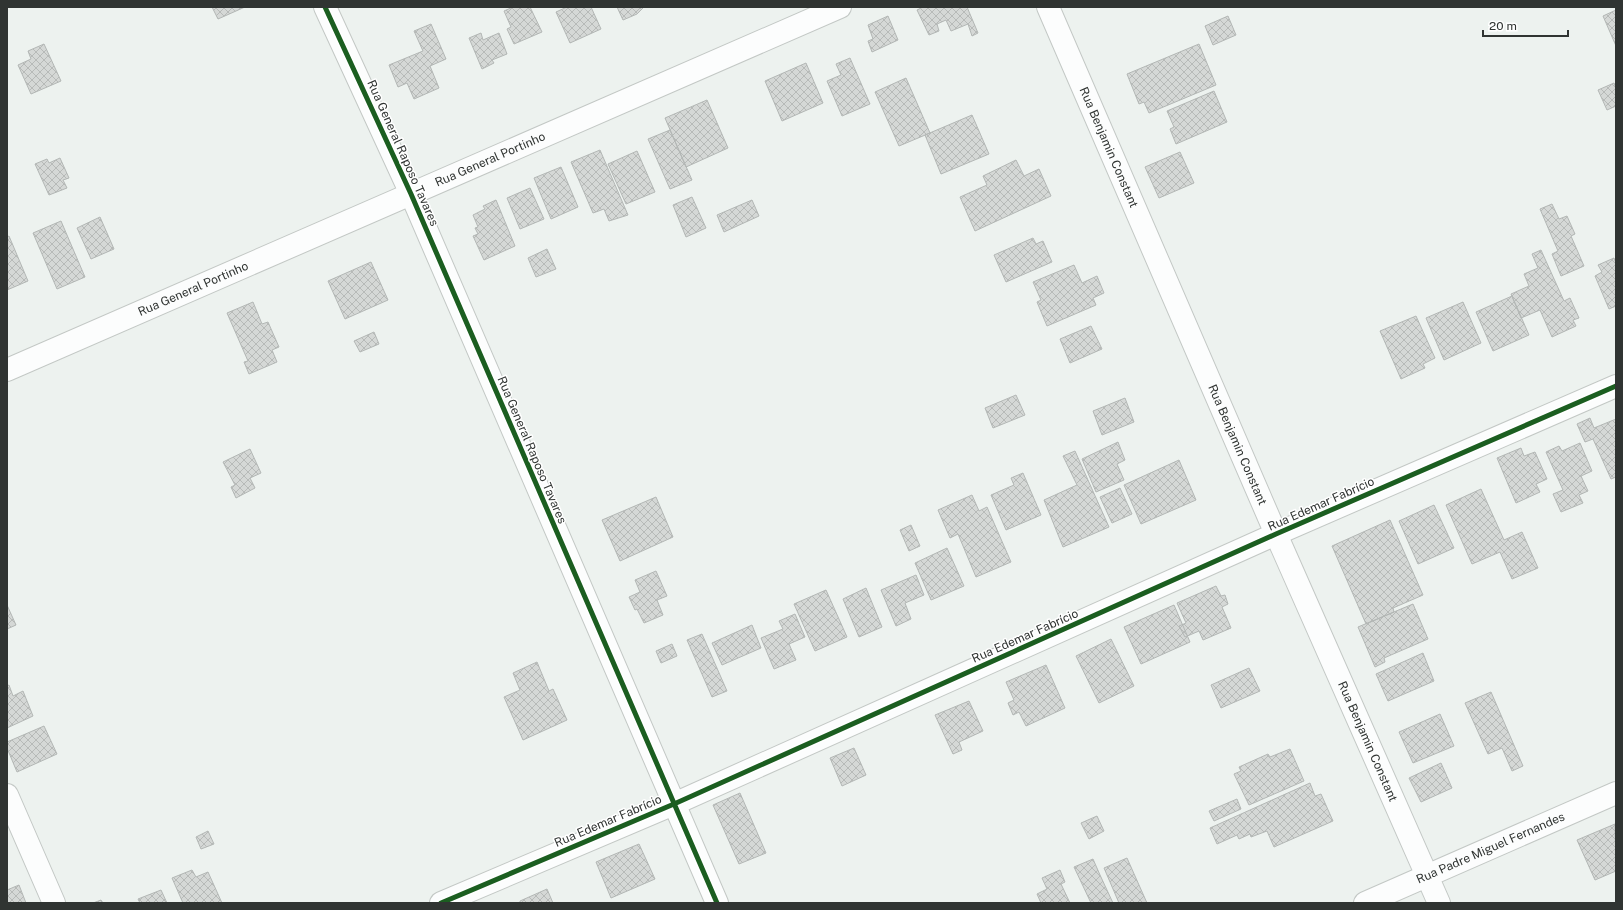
<svg xmlns="http://www.w3.org/2000/svg" width="1623" height="910" font-family="'Public Sans',sans-serif">
<defs>
<pattern id="building-cross-hatch" width="8" height="8" patternUnits="userSpaceOnUse"><rect width="8" height="8" fill="#d5d8d6"/><path d="M0 0l8 8M0 8l8-8" fill="none" stroke="#b7bab8"/></pattern>
</defs>
<rect width="100%" height="100%" fill="#edf2ef"/>
<path fill="url(#building-cross-hatch)" stroke="#b3b7b5" d="M 212,7 L 245,7 L 218,19 Z
M 513,7 L 530,7 L 542,32 L 514,44 L 507,29 L 511,27 L 504,11 Z
M 567,7 L 591,7 L 601,29 L 570,43 L 556,12 Z
M 617,7 L 644,7 L 637,14 L 623,20 Z
M 923,7 L 967,7 L 978,33 L 972,36 L 968,24 L 951,31 L 946,20 L 937,24 L 939,31 L 929,35 L 917,10 Z
M 1616,10 L 1616,46 L 1603,16 Z
M 888,16 L 898,40 L 872,52 L 868,41 L 873,39 L 868,25 Z
M 1228,16 L 1236,35 L 1213,45 L 1205,26 Z
M 431,24 L 446,59 L 430,66 L 439,88 L 414,99 L 407,83 L 398,87 L 389,65 L 423,51 L 414,31 Z
M 481,33 L 483,40 L 499,33 L 507,54 L 492,60 L 494,63 L 482,69 L 469,38 Z
M 44,44 L 61,81 L 31,94 L 18,65 L 31,59 L 28,51 Z
M 1199,44 L 1216,85 L 1149,113 L 1144,102 L 1139,104 L 1127,74 Z
M 850,58 L 870,104 L 842,116 L 827,81 L 841,75 L 836,64 Z
M 806,63 L 823,103 L 782,121 L 765,81 Z
M 906,78 L 930,133 L 899,146 L 875,92 Z
M 1614,83 L 1616,88 L 1616,106 L 1607,110 L 1598,90 Z
M 1214,91 L 1227,122 L 1176,144 L 1170,129 L 1174,127 L 1167,111 Z
M 707,100 L 728,148 L 686,167 L 665,118 Z
M 972,115 L 989,154 L 941,174 L 925,135 Z
M 670,130 L 692,180 L 670,189 L 648,139 Z
M 600,150 L 628,215 L 609,221 L 604,209 L 593,213 L 571,162 Z
M 637,151 L 655,192 L 626,204 L 608,164 Z
M 1180,152 L 1194,183 L 1159,198 L 1145,167 Z
M 60,158 L 69,178 L 63,180 L 67,188 L 49,195 L 35,164 L 47,159 L 49,163 Z
M 1016,160 L 1024,176 L 1039,169 L 1051,196 L 975,231 L 960,197 L 987,185 L 983,176 Z
M 561,167 L 578,207 L 551,219 L 534,178 Z
M 530,188 L 544,219 L 520,229 L 507,198 Z
M 692,197 L 706,228 L 686,237 L 673,205 Z
M 496,200 L 515,246 L 484,260 L 473,236 L 478,234 L 475,228 L 478,227 L 473,215 L 485,209 L 483,206 Z
M 752,200 L 759,216 L 724,232 L 717,215 Z
M 1552,204 L 1559,219 L 1567,216 L 1575,234 L 1571,236 L 1584,266 L 1561,276 L 1552,254 L 1558,251 L 1540,209 Z
M 100,217 L 114,249 L 91,259 L 77,228 Z
M 61,221 L 85,277 L 57,289 L 33,233 Z
M 9,236 L 28,281 L 7,290 L 7,237 Z
M 1033,238 L 1036,244 L 1043,241 L 1052,262 L 1006,282 L 994,255 Z
M 547,249 L 556,269 L 536,277 L 528,258 Z
M 1541,250 L 1564,301 L 1570,298 L 1579,318 L 1573,320 L 1576,326 L 1552,337 L 1540,310 L 1521,318 L 1511,294 L 1529,286 L 1524,274 L 1538,268 L 1532,254 Z
M 1614,258 L 1616,263 L 1616,306 L 1609,309 L 1595,276 L 1602,272 L 1598,265 Z
M 371,262 L 388,300 L 345,319 L 328,281 Z
M 1074,265 L 1082,283 L 1097,276 L 1104,293 L 1093,298 L 1096,305 L 1047,326 L 1037,302 L 1041,300 L 1033,282 Z
M 1512,296 L 1529,335 L 1493,351 L 1476,312 Z
M 253,302 L 262,324 L 268,322 L 279,347 L 272,350 L 277,362 L 249,374 L 244,362 L 248,361 L 227,313 Z
M 1463,302 L 1481,343 L 1444,360 L 1426,318 Z
M 1416,316 L 1435,358 L 1423,364 L 1425,368 L 1401,379 L 1380,331 Z
M 1091,326 L 1102,349 L 1070,363 L 1060,339 Z
M 374,332 L 379,344 L 360,352 L 354,341 Z
M 1016,395 L 1025,415 L 993,428 L 985,408 Z
M 1125,398 L 1134,422 L 1102,435 L 1093,411 Z
M 1590,418 L 1594,428 L 1616,419 L 1616,477 L 1611,479 L 1593,439 L 1585,442 L 1577,424 Z
M 1118,442 L 1125,460 L 1117,464 L 1124,480 L 1096,492 L 1082,459 Z
M 1580,443 L 1592,471 L 1581,476 L 1588,491 L 1579,495 L 1583,503 L 1561,512 L 1553,494 L 1563,490 L 1546,452 L 1559,446 L 1562,451 Z
M 1521,448 L 1524,456 L 1535,452 L 1547,479 L 1536,484 L 1540,492 L 1516,503 L 1497,458 Z
M 250,449 L 261,473 L 250,478 L 255,488 L 236,498 L 231,487 L 235,485 L 223,462 Z
M 1075,451 L 1109,527 L 1063,547 L 1044,500 L 1077,485 L 1063,456 Z
M 1179,460 L 1196,500 L 1141,524 L 1124,485 Z
M 1023,473 L 1041,515 L 1006,530 L 991,495 L 1014,485 L 1011,478 Z
M 1120,488 L 1132,514 L 1112,523 L 1100,497 Z
M 1481,489 L 1504,540 L 1522,532 L 1538,568 L 1512,579 L 1500,552 L 1472,564 L 1446,505 Z
M 972,495 L 979,511 L 987,507 L 1011,562 L 976,577 L 958,534 L 950,538 L 938,510 Z
M 656,497 L 673,537 L 620,561 L 602,520 Z
M 1434,505 L 1454,548 L 1418,564 L 1399,521 Z
M 1390,520 L 1423,595 L 1393,608 L 1394,612 L 1366,624 L 1332,546 Z
M 911,525 L 920,546 L 909,551 L 900,530 Z
M 947,548 L 964,586 L 931,600 L 915,563 Z
M 656,571 L 667,596 L 657,600 L 663,615 L 644,623 L 637,609 L 635,610 L 629,597 L 640,592 L 635,580 Z
M 916,575 L 924,595 L 905,603 L 911,619 L 896,626 L 881,590 Z
M 1216,586 L 1221,596 L 1225,595 L 1228,604 L 1222,607 L 1231,628 L 1203,640 L 1199,631 L 1185,637 L 1179,626 L 1186,623 L 1177,603 Z
M 866,588 L 882,627 L 859,637 L 843,599 Z
M 826,590 L 847,637 L 815,651 L 794,604 Z
M 1413,604 L 1428,639 L 1384,658 L 1385,662 L 1375,667 L 1358,627 Z
M 7,605 L 16,625 L 7,629 Z
M 1174,605 L 1190,642 L 1141,664 L 1124,627 Z
M 795,614 L 805,637 L 789,644 L 796,660 L 774,669 L 761,638 L 783,629 L 779,621 Z
M 752,625 L 761,648 L 722,665 L 712,643 Z
M 702,634 L 727,691 L 712,697 L 687,640 Z
M 1111,639 L 1134,686 L 1099,703 L 1076,656 Z
M 672,644 L 677,656 L 661,663 L 656,651 Z
M 1423,653 L 1434,681 L 1388,701 L 1376,674 Z
M 537,662 L 549,691 L 553,689 L 567,720 L 523,740 L 504,697 L 520,690 L 513,673 Z
M 1046,665 L 1065,708 L 1026,726 L 1019,712 L 1013,715 L 1008,703 L 1014,700 L 1006,682 Z
M 1249,668 L 1260,691 L 1221,708 L 1211,685 Z
M 9,685 L 13,696 L 23,691 L 33,716 L 7,728 L 7,686 Z
M 1491,692 L 1523,766 L 1512,771 L 1502,748 L 1488,754 L 1465,703 Z
M 969,701 L 983,731 L 959,742 L 962,750 L 953,754 L 935,715 Z
M 1440,714 L 1454,746 L 1413,763 L 1399,732 Z
M 44,726 L 57,754 L 17,772 L 7,748 L 7,742 Z
M 854,748 L 866,775 L 842,786 L 830,758 Z
M 1290,749 L 1304,781 L 1249,805 L 1234,774 L 1241,771 L 1239,767 L 1268,754 L 1270,757 Z
M 1441,763 L 1452,788 L 1421,802 L 1409,778 Z
M 1310,783 L 1315,796 L 1321,794 L 1333,821 L 1274,847 L 1267,831 L 1251,837 L 1250,834 L 1239,839 L 1237,835 L 1217,844 L 1210,828 Z
M 740,793 L 766,853 L 739,864 L 713,805 Z
M 1237,799 L 1241,809 L 1214,821 L 1209,811 Z
M 1097,816 L 1104,831 L 1089,839 L 1081,823 Z
M 1615,824 L 1616,871 L 1595,880 L 1577,840 Z
M 208,831 L 214,844 L 201,849 L 196,837 Z
M 639,844 L 655,879 L 611,898 L 596,862 Z
M 1127,858 L 1147,903 L 1119,903 L 1104,868 Z
M 1093,859 L 1100,875 L 1113,903 L 1091,903 L 1074,867 Z
M 192,870 L 196,877 L 208,872 L 222,903 L 183,903 L 172,878 Z
M 1060,870 L 1065,882 L 1061,884 L 1070,903 L 1041,903 L 1037,894 L 1047,889 L 1042,878 Z
M 19,885 L 26,903 L 7,903 L 7,890 Z
M 547,889 L 553,903 L 520,903 L 520,901 Z
M 161,890 L 167,903 L 140,903 L 138,899 Z
M 101,900 L 103,903 L 93,903 Z"/>
<g fill="none" stroke-linecap="round" stroke-linejoin="round">
<defs>
<g id="minor">
<path d="M 325,7 L 411,194 L 717,903"/>
<path id="s1" d="M 1048,7 L 1276,534 L 1439,903"/>
<path id="s2" d="M 7,370 L 840,7"/>
<path d="M 7,795 L 54,903"/>
<path d="M 441,903 L 674,804 L 1276,534 L 1616,386"/>
<path id="s3" d="M 1365,903 L 1616,793"/>
</g>
</defs>
<use href="#minor" stroke="#c3c8c5" stroke-width="24"/>
<use href="#minor" stroke="#fcfdfd" stroke-width="22"/>
<defs>
<path id="cycleway" d="M 325,7 L 411,194 L 717,903
M 441,903 L 674,804 L 1276,534 L 1616,386"/>
</defs>
<use href="#cycleway" stroke="#fff" stroke-width="8"/>
<use href="#cycleway" stroke="#1b5e20" stroke-width="5"/>
</g>
<g text-anchor="middle" stroke-width="3" stroke-linejoin="round" paint-order="stroke">
<g font-size="12" fill="#303432" stroke="#fff">
<text dy="4" stroke="none"><textPath href="#s1" startOffset="153">Rua Benjamin Constant</textPath></text>
<text transform="translate(403 153) rotate(66)" y="4">Rua General Raposo Tavares</text>
<text dy="4" stroke="none"><textPath href="#s2" startOffset="527">Rua General Portinho</textPath></text>
<text dy="4" stroke="none"><textPath href="#s2" startOffset="203">Rua General Portinho</textPath></text>
<text dy="4" stroke="none"><textPath href="#s1" startOffset="477">Rua Benjamin Constant</textPath></text>
<text transform="translate(532 450) rotate(67)" y="4">Rua General Raposo Tavares</text>
<text transform="translate(1321 504) rotate(-24)" y="4">Rua Edemar Fabrício</text>
<text transform="translate(1025 636) rotate(-24)" y="4">Rua Edemar Fabrício</text>
<text dy="4" stroke="none"><textPath href="#s1" startOffset="801">Rua Benjamin Constant</textPath></text>
<text transform="translate(608 821) rotate(-23)" y="4">Rua Edemar Fabrício</text>
<text dy="4" stroke="none"><textPath href="#s3" startOffset="137">Rua Padre Miguel Fernandes</textPath></text>
</g>
</g>
<rect width="1623" height="910" fill="none" stroke="#303432" stroke-width="16"/>
<path d="M1483 30v6h85v-6" fill="none" stroke="#303432" stroke-width="2"/>
<text x="1489" y="30" font-size="12" fill="#303432" stroke="#ffffff" stroke-width="3" paint-order="stroke">20 m</text>
</svg>
